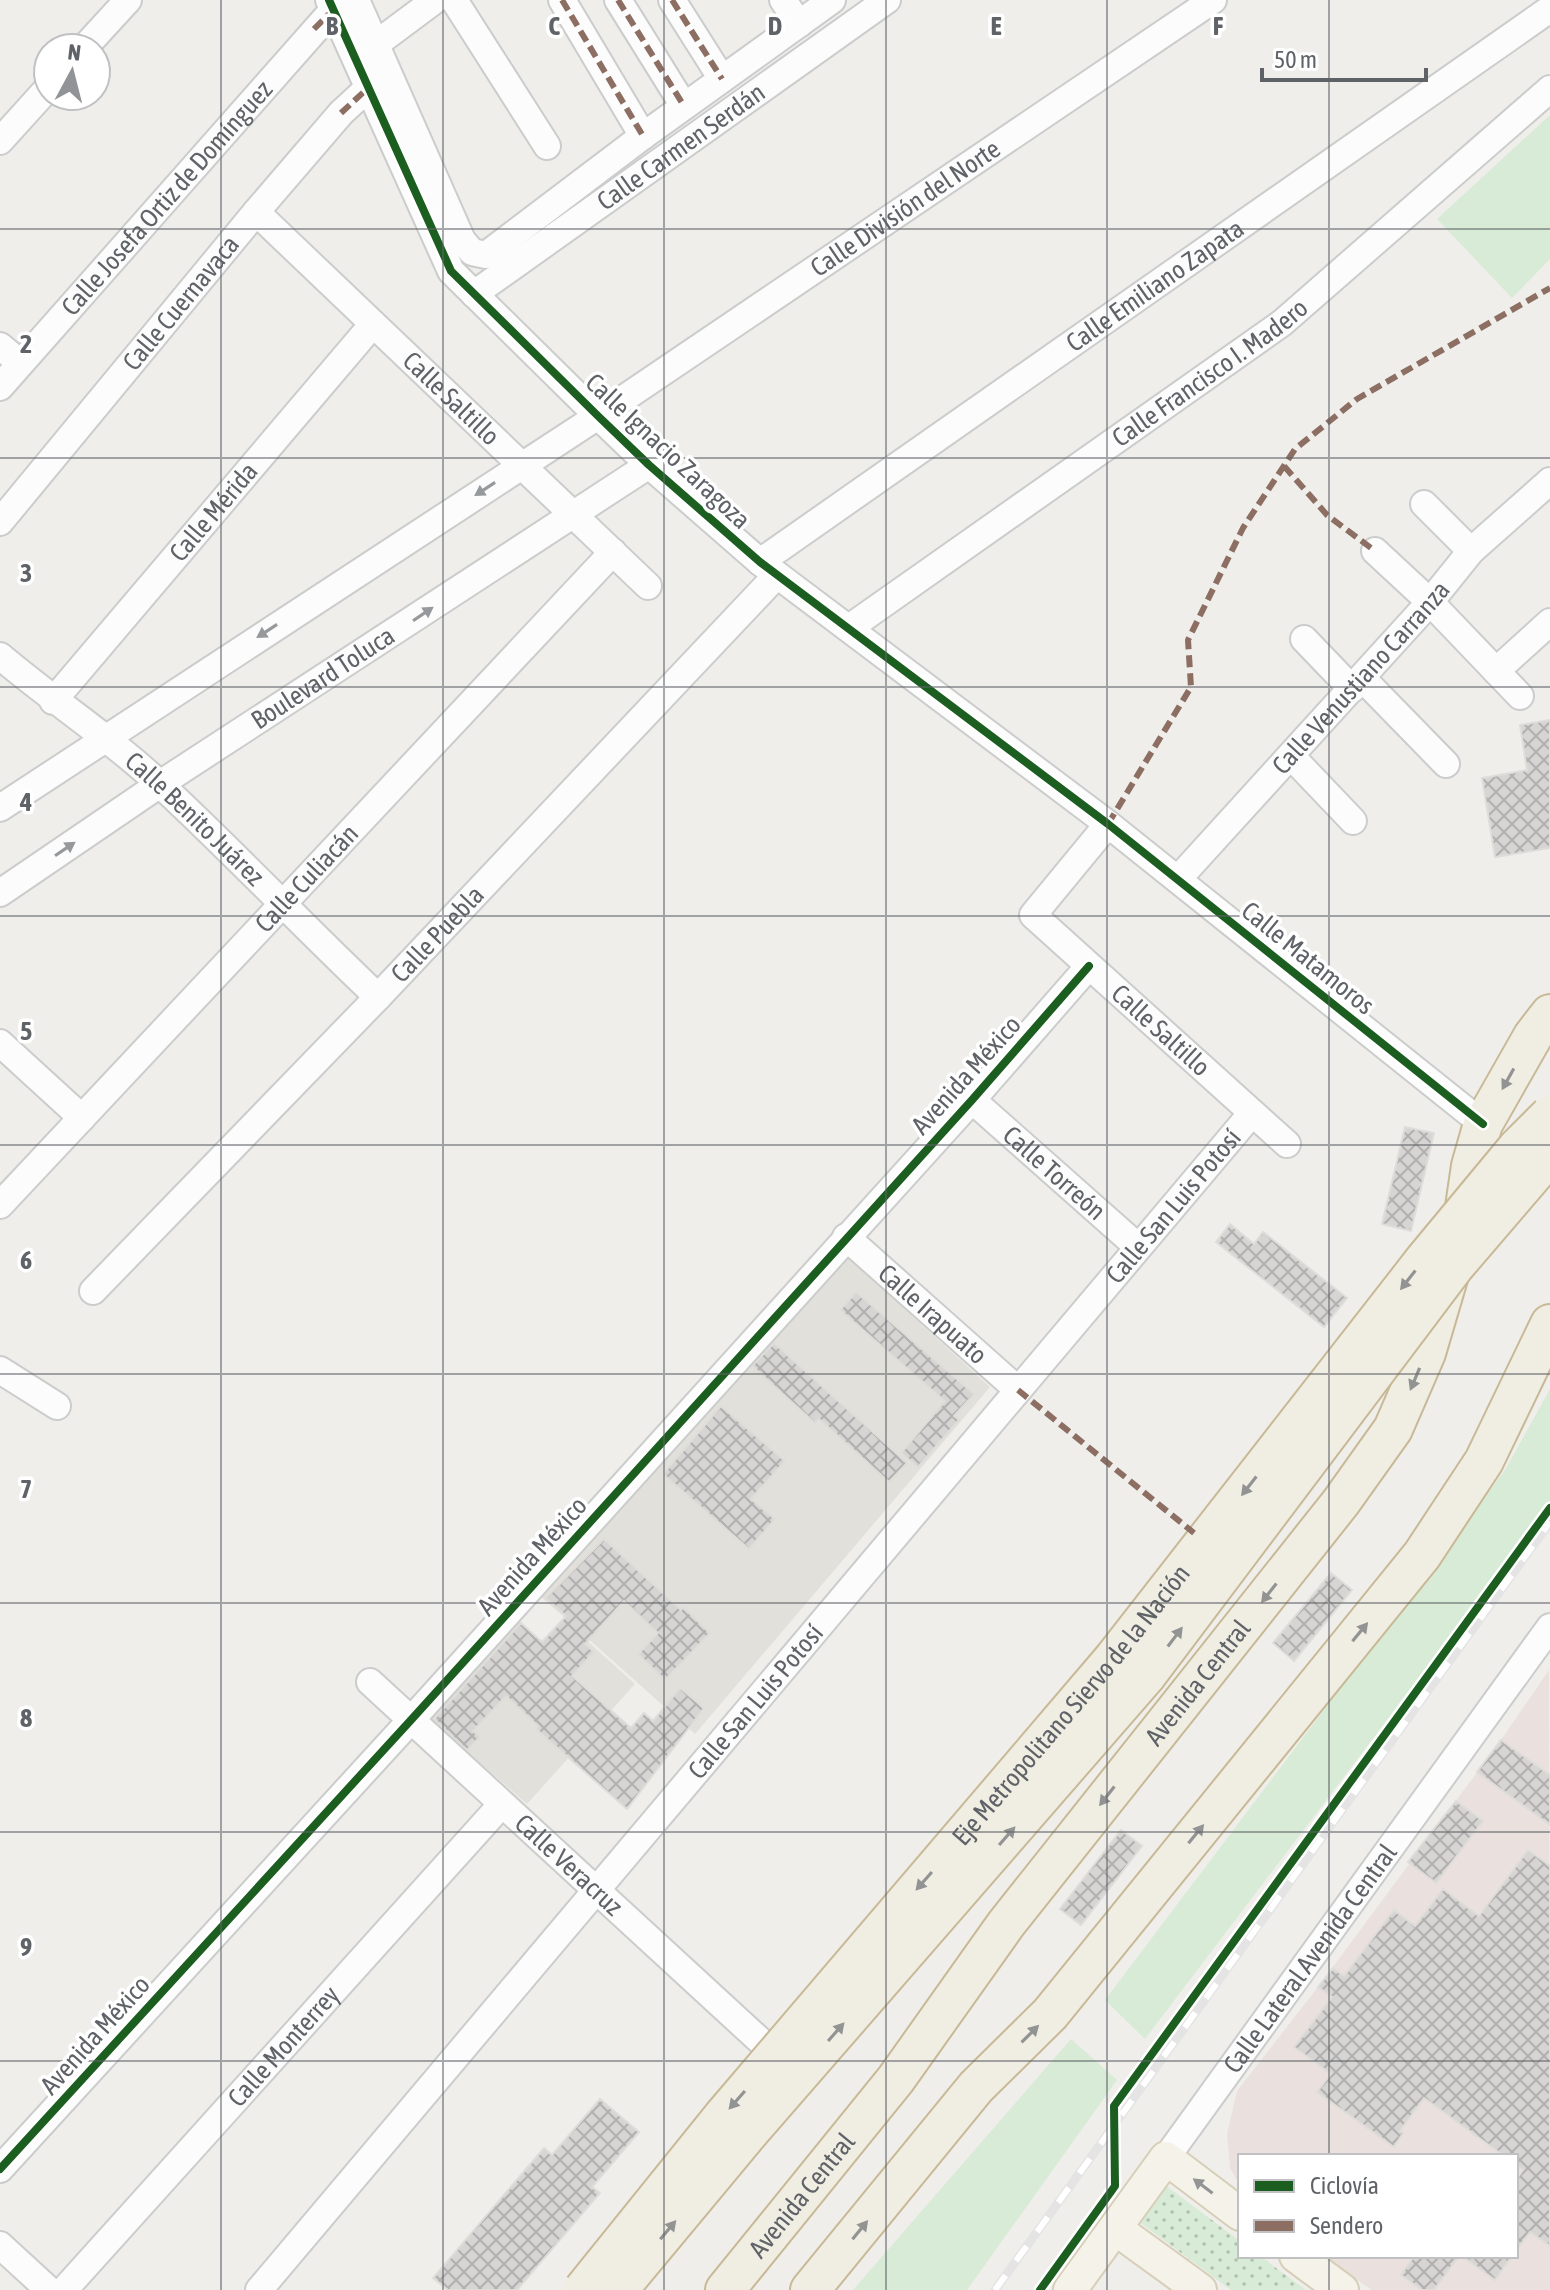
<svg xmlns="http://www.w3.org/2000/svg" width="1550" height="2290" font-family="'Asap Condensed',sans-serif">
<defs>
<pattern id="park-dots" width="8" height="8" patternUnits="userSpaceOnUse" patternTransform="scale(2)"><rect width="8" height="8" fill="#d8ebd6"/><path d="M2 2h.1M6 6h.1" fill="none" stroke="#b2c2b1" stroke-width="1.8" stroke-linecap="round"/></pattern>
<pattern id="building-cross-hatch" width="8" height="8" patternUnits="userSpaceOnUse" patternTransform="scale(2)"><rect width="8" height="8" fill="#d6d5d3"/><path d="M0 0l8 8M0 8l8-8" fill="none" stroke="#b1b0af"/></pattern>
</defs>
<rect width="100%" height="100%" fill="#efeeea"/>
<path fill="#e2e0da" d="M 846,1256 L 990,1387 L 695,1734 L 538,1594 Z
M 563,1619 L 635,1684 L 527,1804 L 429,1718 L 518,1620 L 542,1642 Z"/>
<path fill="#eae0de" d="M 1549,1670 L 1550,2290 L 1372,2290 L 1322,2256 L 1516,2256 L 1516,2156 L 1240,2156 L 1240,2186 L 1230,2168 L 1227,2134 L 1237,2091 L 1318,1987 L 1501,1740 Z"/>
<path fill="#d8ebd6" d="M 1550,115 L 1550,259 L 1512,298 L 1437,219 Z
M 1550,1389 L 1550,1505 L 1145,2039 L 1105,2000 L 1505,1470 Z
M 1071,2039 L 1117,2080 L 967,2290 L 853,2290 Z"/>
<path fill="url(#park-dots)" d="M 1165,2185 L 1240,2241 L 1240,2256 L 1260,2256 L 1306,2290 L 1231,2290 L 1138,2221 Z"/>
<path fill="url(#building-cross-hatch)" stroke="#deddd9" stroke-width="2" d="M 1550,720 L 1550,848 L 1495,857 L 1482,778 L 1527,770 L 1520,725 Z
M 1405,1127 L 1434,1133 L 1411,1231 L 1382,1224 Z
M 1230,1224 L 1254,1244 L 1263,1232 L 1347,1298 L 1324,1327 L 1216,1242 Z
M 856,1292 L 974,1394 L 954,1416 L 959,1420 L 918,1467 L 901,1453 L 945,1401 L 840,1310 Z
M 774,1343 L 907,1463 L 889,1482 L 819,1419 L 815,1423 L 752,1366 Z
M 721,1406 L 785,1461 L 751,1499 L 775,1519 L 749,1549 L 663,1474 Z
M 604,1539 L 681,1610 L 683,1607 L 710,1633 L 665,1680 L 638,1654 L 658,1633 L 624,1601 L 585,1644 L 594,1652 L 572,1676 L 631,1728 L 644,1713 L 653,1721 L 680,1688 L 704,1708 L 627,1809 L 536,1729 L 538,1726 L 506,1696 L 473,1731 L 480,1737 L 467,1750 L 434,1719 L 521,1623 L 542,1642 L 566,1616 L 546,1598 Z
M 1331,1573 L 1352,1590 L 1294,1661 L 1273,1643 Z
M 1501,1740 L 1550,1775 L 1550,1825 L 1477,1772 Z
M 1456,1801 L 1483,1821 L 1436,1883 L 1408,1862 Z
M 1121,1830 L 1142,1846 L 1081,1925 L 1060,1909 Z
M 1528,1850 L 1550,1866 L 1550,2246 L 1530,2232 L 1516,2251 L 1516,2180 L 1523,2170 L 1516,2165 L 1516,2156 L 1504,2156 L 1424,2098 L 1400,2131 L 1403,2133 L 1394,2147 L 1317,2092 L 1331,2074 L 1294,2047 L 1332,1997 L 1318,1987 L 1333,1968 L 1344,1976 L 1394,1910 L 1415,1926 L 1443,1889 L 1479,1916 Z
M 600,2099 L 639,2132 L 592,2187 L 600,2193 L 517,2290 L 448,2290 L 433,2278 L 544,2148 L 552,2155 Z
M 1414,2256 L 1459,2256 L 1434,2290 L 1422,2290 L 1401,2275 Z
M 1462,2256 L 1512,2256 L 1495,2280 Z"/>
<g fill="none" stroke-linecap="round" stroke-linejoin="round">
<defs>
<g id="minor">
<path d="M 329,0 L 451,271 L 598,416 L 649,465 L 760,562 L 1108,824 L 1483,1124"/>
<path d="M 356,0 L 462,240 L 472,252 L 486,255 L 643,136 L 832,0"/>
<path d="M 454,0 L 547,146"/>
<path d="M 562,0 L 643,136"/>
<path d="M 618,0 L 684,106"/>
<path d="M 672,0 L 722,79"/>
<path d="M 783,0 L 799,24"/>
<path d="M 376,44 L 435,0"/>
<path d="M 84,48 L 128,0"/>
<path d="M 0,141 L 48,88"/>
<path id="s1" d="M 256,212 L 648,586"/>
<path id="s2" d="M 474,294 L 887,0"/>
<path d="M 0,346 L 20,363"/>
<path id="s3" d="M 0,387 L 333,10"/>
<path d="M 1424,504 L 1471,551"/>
<path id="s4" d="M 0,522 L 256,212 L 341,113 L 368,88"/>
<path d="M 1375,551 L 1430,602 L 1520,696"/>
<path id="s5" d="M 760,562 L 1550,9"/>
<path id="s6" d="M 849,628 L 1282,323 L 1550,89"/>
<path d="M 1304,639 L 1352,689"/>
<path id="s7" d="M 0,656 C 53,701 112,739 163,787 C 236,855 305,928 378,997"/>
<path d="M 1496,671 L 1550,622"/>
<path d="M 1362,678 L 1446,764"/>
<path id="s8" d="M 53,701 L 373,324"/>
<path d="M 1291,756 L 1353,821"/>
<path id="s9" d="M 0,808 L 598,416 L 1213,0"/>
<path id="s10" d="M 1108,824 L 1033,915 L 1287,1144"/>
<path id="s11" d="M 1178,879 L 1430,602 L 1471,551 L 1550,481"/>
<path id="s12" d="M 0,893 L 160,784 L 649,465"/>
<path d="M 0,1043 L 82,1118"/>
<path id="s13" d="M 972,1100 L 1138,1247"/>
<path id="s14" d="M 0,1205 L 613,552"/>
<path id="s15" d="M 846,1237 L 1018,1390"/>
<path id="s16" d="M 93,1291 L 378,997 L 777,575"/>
<path d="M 0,1370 L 57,1406"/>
<path id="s17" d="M 370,1682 L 768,2048"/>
<path id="s18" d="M 1166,2158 L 1550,1627"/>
<path d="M 0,2169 L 411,1720 L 972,1100 L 1089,966"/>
<path d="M 0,2245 L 49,2290"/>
<path id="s19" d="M 64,2290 L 502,1804"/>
<path id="s20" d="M 259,2290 L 1252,1113"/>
</g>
<path id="major" d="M 1116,2229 L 1200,2290
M 1296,2256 L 1342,2290
M 1070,2290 L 1166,2158 L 1240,2214"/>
<g id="highway">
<path id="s21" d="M 725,2290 L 896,2079 L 1006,1924 L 1341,1502 L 1393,1429 L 1426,1353 L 1461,1234 L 1471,1166 L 1483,1124 L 1533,1036 L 1550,1014"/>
<path d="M 810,2290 L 976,2087 L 1050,2014 L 1422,1555 L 1484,1461 L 1550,1324"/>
</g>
</defs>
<use href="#minor" stroke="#cbcccc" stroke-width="30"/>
<use href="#major" stroke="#d7ceb8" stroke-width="36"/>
<use href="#highway" stroke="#c8b996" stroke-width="42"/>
<use href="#minor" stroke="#fdfcfc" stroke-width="26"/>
<use href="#major" stroke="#f4f2e9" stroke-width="32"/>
<use href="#highway" stroke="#f0ede3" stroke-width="38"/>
<defs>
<path id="rail" d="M 995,2290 L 1550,1522"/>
</defs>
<use href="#rail" stroke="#e4e4e4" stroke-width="9"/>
<use href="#rail" stroke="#fff" stroke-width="6" stroke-dasharray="18" stroke-linecap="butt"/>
<defs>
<g id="highway-bridge">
<path id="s22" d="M 583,2290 L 724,2115 L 1114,1658 L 1425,1259 L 1517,1148 L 1550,1115"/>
<path d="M 618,2290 L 746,2136 L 1146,1676 L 1454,1267 L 1550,1155"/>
</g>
</defs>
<use href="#highway-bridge" stroke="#c8b996" stroke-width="42" stroke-linecap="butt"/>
<use href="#highway-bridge" stroke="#f0ede3" stroke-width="38"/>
<path stroke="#8d6e63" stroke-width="6" stroke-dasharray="12 6" stroke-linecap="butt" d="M 562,0 L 643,136
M 618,0 L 684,106
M 672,0 L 722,79
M 314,29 L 333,10
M 341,113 L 368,88
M 1284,466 L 1327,515 L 1375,551
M 1108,824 L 1191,687 L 1188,640 L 1243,528 L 1295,449 L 1357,399 L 1550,288
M 1018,1390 L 1194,1533"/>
<defs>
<path id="cycleway" d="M 329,0 L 451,271 L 598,416 L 649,465 L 760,562 L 1108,824 L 1483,1124
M 0,2169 L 411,1720 L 972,1100 L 1089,966
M 1040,2290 L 1115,2186 L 1114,2106 L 1550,1508"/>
</defs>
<use href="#cycleway" stroke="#fff" stroke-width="13"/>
<use href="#cycleway" stroke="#1b5e20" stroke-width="8"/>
</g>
<defs><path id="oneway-solid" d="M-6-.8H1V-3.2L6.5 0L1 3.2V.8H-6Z" transform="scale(2)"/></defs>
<g fill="#96999c">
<use href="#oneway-solid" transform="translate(485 489) rotate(147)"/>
<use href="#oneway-solid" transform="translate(423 614) rotate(-34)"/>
<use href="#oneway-solid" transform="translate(267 631) rotate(147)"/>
<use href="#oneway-solid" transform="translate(65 849) rotate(-34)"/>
</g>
<g fill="#929393">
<use href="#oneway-solid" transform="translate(1508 1079) rotate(119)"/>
<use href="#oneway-solid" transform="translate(1408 1280) rotate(128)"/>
<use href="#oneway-solid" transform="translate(1415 1379) rotate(113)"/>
<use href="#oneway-solid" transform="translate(1249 1486) rotate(128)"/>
<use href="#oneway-solid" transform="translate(1269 1593) rotate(128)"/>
<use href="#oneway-solid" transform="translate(1360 1632) rotate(-51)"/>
<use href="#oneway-solid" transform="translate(1175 1637) rotate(-53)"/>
<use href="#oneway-solid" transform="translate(1107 1796) rotate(128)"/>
<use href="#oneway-solid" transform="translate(1196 1834) rotate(-51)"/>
<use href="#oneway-solid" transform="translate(1007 1836) rotate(-49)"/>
<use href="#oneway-solid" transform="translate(924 1881) rotate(131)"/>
<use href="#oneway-solid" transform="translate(836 2032) rotate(-49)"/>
<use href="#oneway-solid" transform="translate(1030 2034) rotate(-45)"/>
<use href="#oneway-solid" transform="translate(737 2100) rotate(131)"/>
<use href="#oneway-solid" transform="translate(668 2230) rotate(-50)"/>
<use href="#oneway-solid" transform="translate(860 2230) rotate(-51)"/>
</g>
<use fill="#939595" href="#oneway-solid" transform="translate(1203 2186) rotate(-143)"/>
<path fill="none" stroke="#5f6368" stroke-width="2" stroke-opacity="0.55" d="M 221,0 L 221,2290M 443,0 L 443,2290M 664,0 L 664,2290M 886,0 L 886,2290M 1107,0 L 1107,2290M 1329,0 L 1329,2156M 0,229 L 1550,229M 0,458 L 1550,458M 0,687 L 1550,687M 0,916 L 1550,916M 0,1145 L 1550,1145M 0,1374 L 1550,1374M 0,1603 L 1550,1603M 0,1832 L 1550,1832M 0,2061 L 1550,2061M 1329,2256 L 1329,2290"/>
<g text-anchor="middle" stroke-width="7" stroke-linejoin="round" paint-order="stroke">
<g font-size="26" fill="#5f6368" stroke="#fff">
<text dy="9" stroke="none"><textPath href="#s2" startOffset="254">Calle Carmen Serdán</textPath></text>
<text dy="9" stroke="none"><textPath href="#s3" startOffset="252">Calle Josefa Ortiz de Domínguez</textPath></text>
<text dy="9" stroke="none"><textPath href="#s9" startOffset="1086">Calle División del Norte</textPath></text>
<text dy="9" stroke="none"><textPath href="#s5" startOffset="482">Calle Emiliano Zapata</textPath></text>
<text dy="9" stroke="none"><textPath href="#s4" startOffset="284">Calle Cuernavaca</textPath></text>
<text dy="9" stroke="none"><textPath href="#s6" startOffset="442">Calle Francisco I. Madero</textPath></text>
<text dy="9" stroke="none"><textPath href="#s1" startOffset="270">Calle Saltillo</textPath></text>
<text transform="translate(668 451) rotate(43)" y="9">Calle Ignacio Zaragoza</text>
<text dy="9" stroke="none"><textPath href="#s8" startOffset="248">Calle Mérida</textPath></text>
<text dy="9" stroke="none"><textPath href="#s11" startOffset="272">Calle Venustiano Carranza</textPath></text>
<text dy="9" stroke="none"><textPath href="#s12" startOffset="388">Boulevard Toluca</textPath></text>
<text dy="9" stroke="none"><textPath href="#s7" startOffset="254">Calle Benito Juárez</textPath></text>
<text dy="9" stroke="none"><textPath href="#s14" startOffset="448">Calle Culiacán</textPath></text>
<text dy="9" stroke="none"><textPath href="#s16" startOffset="496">Calle Puebla</textPath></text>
<text transform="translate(1308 958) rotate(39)" y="9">Calle Matamoros</text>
<text dy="9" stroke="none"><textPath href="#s10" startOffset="290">Calle Saltillo</textPath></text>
<text transform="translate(966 1075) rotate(-48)" y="9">Avenida México</text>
<text dy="9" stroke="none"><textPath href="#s13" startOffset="110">Calle Torreón</textPath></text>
<text dy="9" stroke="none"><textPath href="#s20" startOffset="1418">Calle San Luis Potosí</textPath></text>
<text dy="9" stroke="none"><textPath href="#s15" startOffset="116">Calle Irapuato</textPath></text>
<text transform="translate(532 1556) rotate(-48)" y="9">Avenida México</text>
<text dy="9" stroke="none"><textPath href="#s21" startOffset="770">Avenida Central</textPath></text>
<text dy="9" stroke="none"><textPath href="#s20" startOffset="770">Calle San Luis Potosí</textPath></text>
<text dy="9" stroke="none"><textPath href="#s22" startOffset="762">Eje Metropolitano Siervo de la Nación</textPath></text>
<text dy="9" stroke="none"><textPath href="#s17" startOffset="270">Calle Veracruz</textPath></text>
<text dy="9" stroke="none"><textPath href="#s18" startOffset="246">Calle Lateral Avenida Central</textPath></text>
<text transform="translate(95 2035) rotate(-48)" y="9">Avenida México</text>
<text dy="9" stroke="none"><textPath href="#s19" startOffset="328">Calle Monterrey</textPath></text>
<text dy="9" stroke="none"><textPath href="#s21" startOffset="122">Avenida Central</textPath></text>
</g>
</g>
<g font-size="26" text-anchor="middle" font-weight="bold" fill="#5f6368" stroke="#fff" stroke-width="7" stroke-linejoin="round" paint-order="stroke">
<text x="332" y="35">B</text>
<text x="554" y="35">C</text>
<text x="775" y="35">D</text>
<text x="996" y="35">E</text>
<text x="1218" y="35">F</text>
<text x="26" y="353">2</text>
<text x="26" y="582">3</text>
<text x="26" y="811">4</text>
<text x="26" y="1040">5</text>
<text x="26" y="1269">6</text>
<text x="26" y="1498">7</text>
<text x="26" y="1727">8</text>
<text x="26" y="1956">9</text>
</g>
<rect x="1238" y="2154" width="280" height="104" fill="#ffffff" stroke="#bfc1c3" stroke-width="2"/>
<rect x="1254" y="2180" width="40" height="12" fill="#1b5e20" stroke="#bfc1c3" stroke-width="2"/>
<text x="1310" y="2194" font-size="24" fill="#5f6368">Ciclovía</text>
<rect x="1254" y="2220" width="40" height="12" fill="#8d6e63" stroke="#bfc1c3" stroke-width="2"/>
<text x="1310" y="2234" font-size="24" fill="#5f6368">Sendero</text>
<g transform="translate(72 72) rotate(7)"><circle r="38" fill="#ffffff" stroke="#bfc1c3" stroke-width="2"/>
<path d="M0-6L14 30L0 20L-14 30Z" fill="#919496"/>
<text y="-12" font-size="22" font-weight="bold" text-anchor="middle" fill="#5f6368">N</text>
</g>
<path d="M1262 68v12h164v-12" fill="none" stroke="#5f6368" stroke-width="4"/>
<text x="1274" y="68" font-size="24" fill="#5f6368" stroke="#ffffff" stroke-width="6" paint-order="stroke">50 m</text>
</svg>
